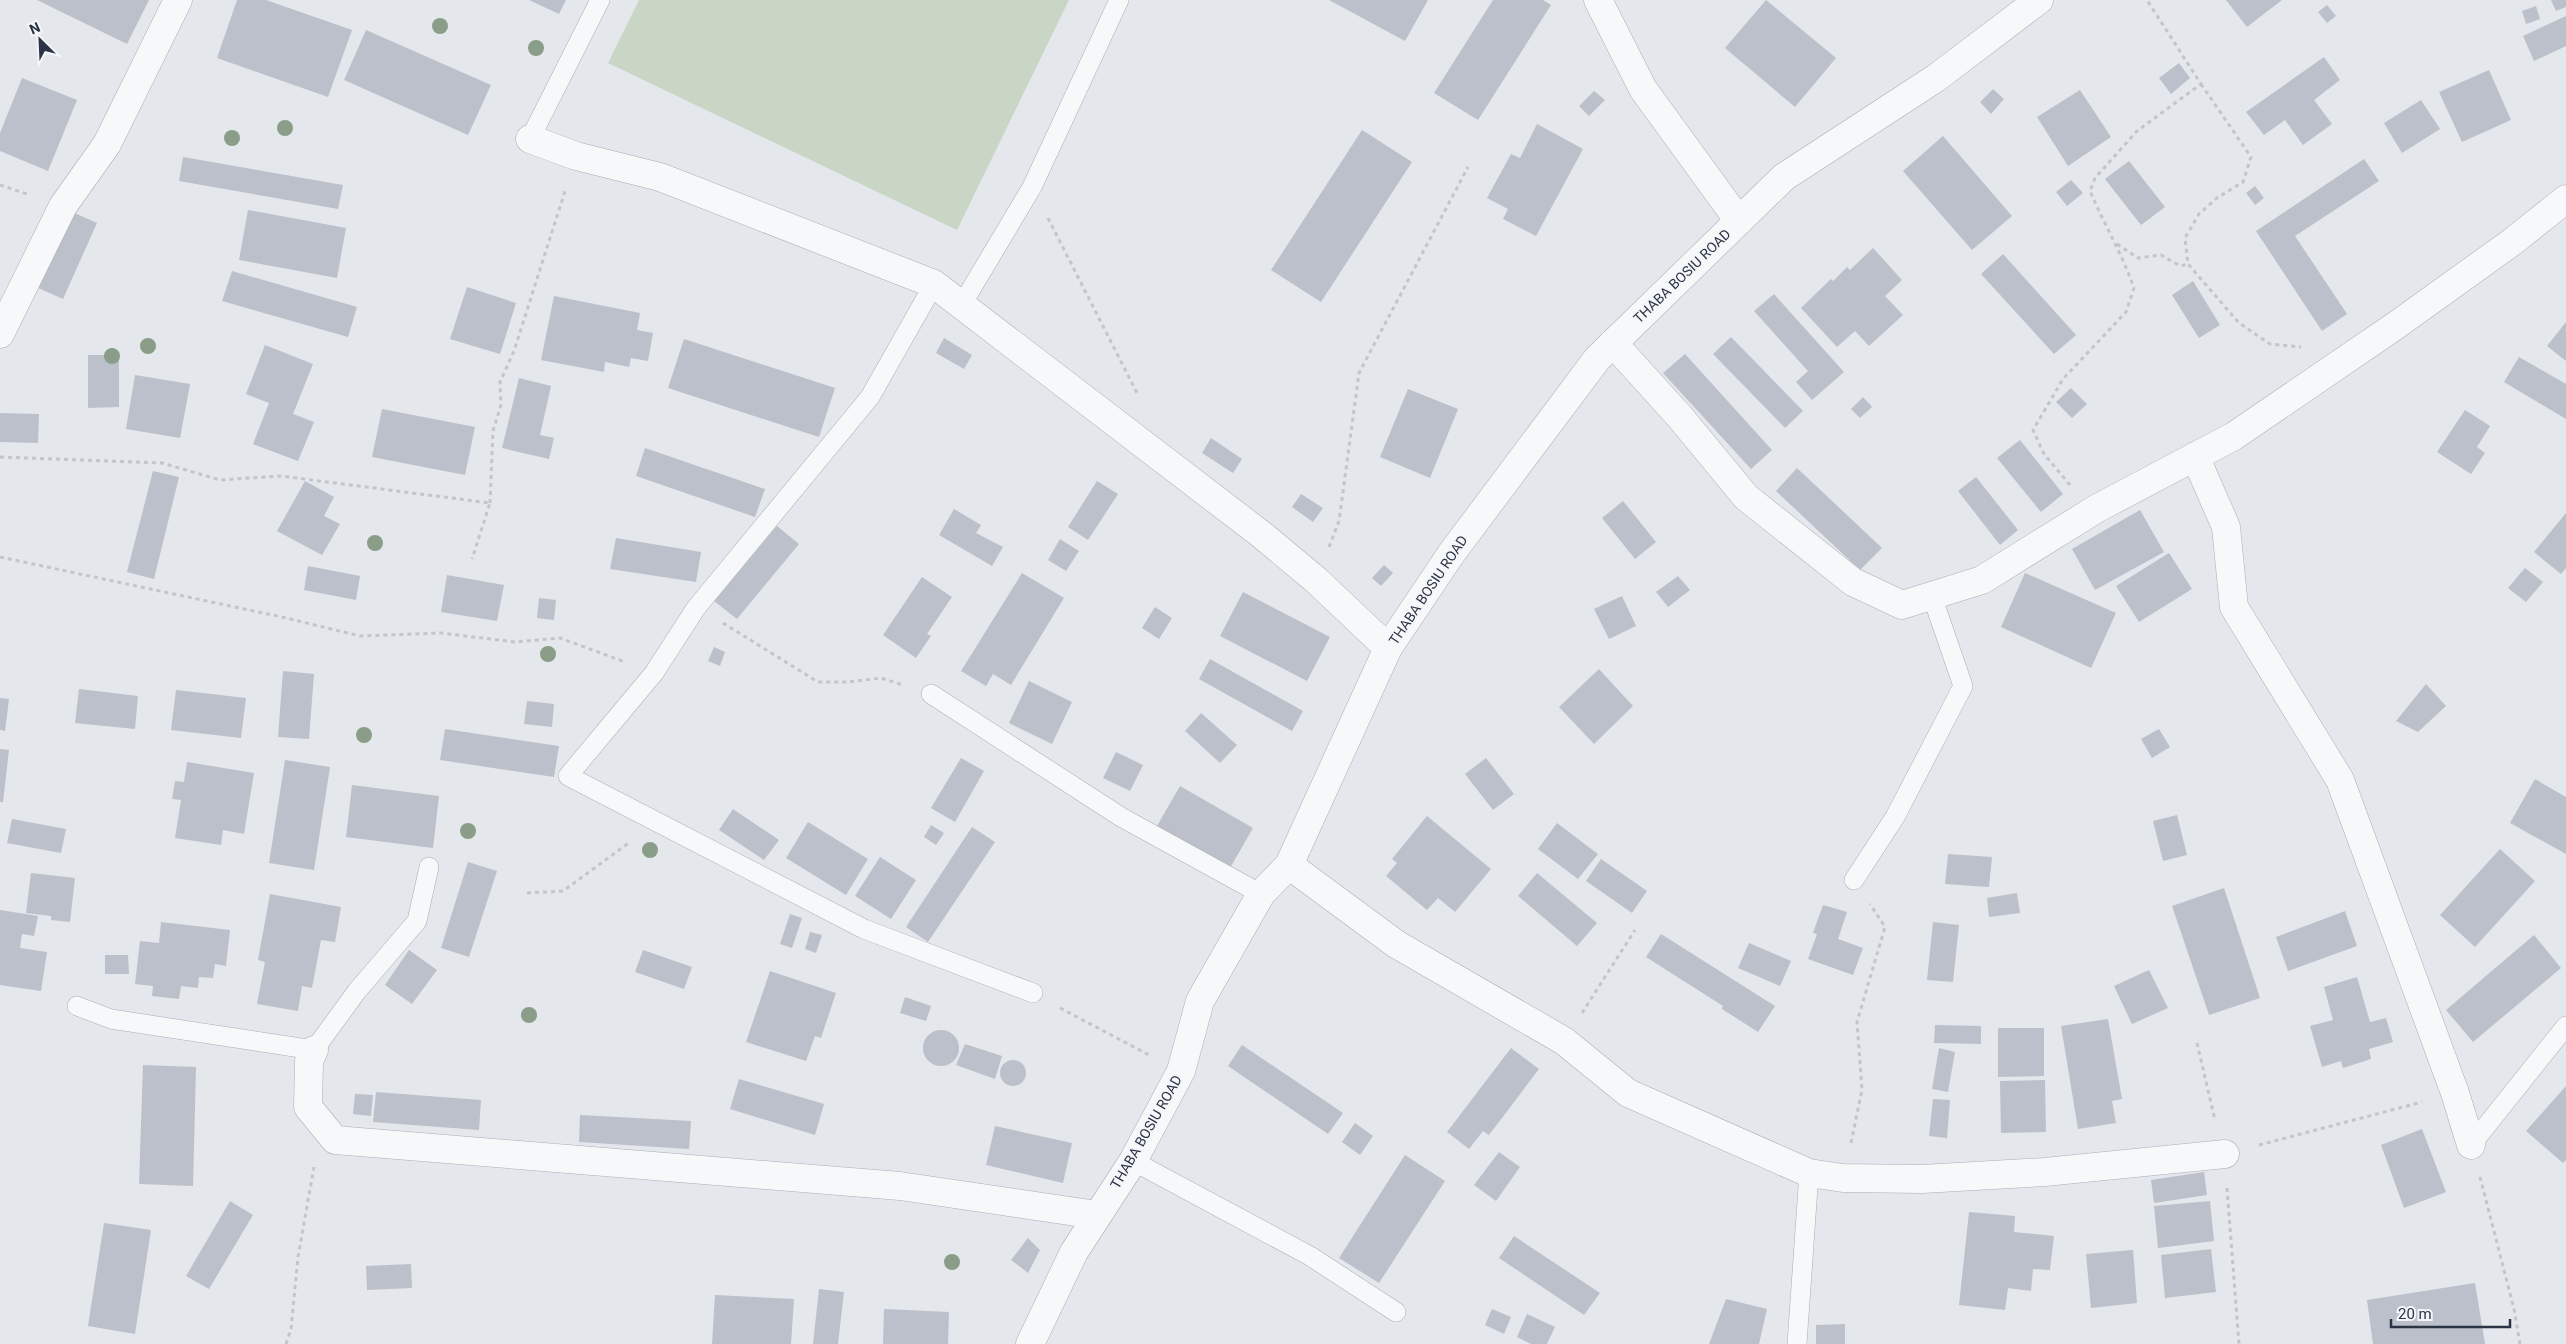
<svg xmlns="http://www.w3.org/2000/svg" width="2566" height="1344" font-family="Roboto,sans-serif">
<rect width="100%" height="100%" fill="#e4e7ec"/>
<path fill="#c9d6c5" d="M 639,0 L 1069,0 L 957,230 L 608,63 Z"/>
<path fill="#bbc0ca" d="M 37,0 L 149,0 L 127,44 Z
M 237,0 L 266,0 L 352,30 L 328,97 L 217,58 Z
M 529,0 L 566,0 L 559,14 Z
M 1329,0 L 1428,0 L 1405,41 Z
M 1493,0 L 1543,0 L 1551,5 L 1478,120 L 1434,93 Z
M 1766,0 L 1836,58 L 1795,107 L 1725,48 Z
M 2226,0 L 2282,0 L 2247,27 Z
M 2551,0 L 2566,0 L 2566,7 L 2556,11 Z
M 2327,5 L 2336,16 L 2327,23 L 2318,12 Z
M 2536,6 L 2540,19 L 2526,24 L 2522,11 Z
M 2566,16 L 2566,46 L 2534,61 L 2523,36 Z
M 366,30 L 491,85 L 468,135 L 344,80 Z
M 2324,57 L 2340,80 L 2314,100 L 2332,124 L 2303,145 L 2285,120 L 2264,135 L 2246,112 Z
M 2179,63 L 2190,78 L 2171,94 L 2159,78 Z
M 2489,70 L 2511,120 L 2462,142 L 2439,92 Z
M 22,78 L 77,100 L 48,171 L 0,151 L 0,133 Z
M 1993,89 L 2004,99 L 1991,114 L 1980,102 Z
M 2080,90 L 2111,137 L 2068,166 L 2037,117 Z
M 1594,91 L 1605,100 L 1589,116 L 1579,106 Z
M 2421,100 L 2440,129 L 2402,153 L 2384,123 Z
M 1537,124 L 1583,149 L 1536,236 L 1503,219 L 1508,209 L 1487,198 L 1511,154 L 1520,158 Z
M 1362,130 L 1412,162 L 1321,302 L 1271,270 Z
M 1943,136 L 2012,216 L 1972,250 L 1903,171 Z
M 183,157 L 343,185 L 338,209 L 179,181 Z
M 2364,159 L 2379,181 L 2295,236 L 2347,314 L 2322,331 L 2256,231 Z
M 2129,161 L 2165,207 L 2141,225 L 2105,179 Z
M 2071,180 L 2083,193 L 2067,206 L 2056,192 Z
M 2255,186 L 2264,198 L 2255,205 L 2246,193 Z
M 248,210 L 346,228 L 337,278 L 239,260 Z
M 70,211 L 97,223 L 63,299 L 36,287 Z
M 1873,248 L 1902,280 L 1885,296 L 1903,315 L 1869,346 L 1855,331 L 1837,347 L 1801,308 L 1831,279 L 1833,281 L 1847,267 L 1850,270 Z
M 2003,254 L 2076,335 L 2054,354 L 1981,274 Z
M 232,271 L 357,307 L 348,337 L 222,301 Z
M 2193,281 L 2220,325 L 2199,338 L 2172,295 Z
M 467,287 L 516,303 L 500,354 L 450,339 Z
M 1774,294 L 1844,372 L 1812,400 L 1796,382 L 1808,371 L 1754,311 Z
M 554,296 L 640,313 L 637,330 L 653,333 L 648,361 L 631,358 L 629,367 L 605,362 L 604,372 L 541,360 Z
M 2566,322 L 2566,361 L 2547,346 Z
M 1731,337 L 1803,411 L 1785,428 L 1713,354 Z
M 944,338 L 972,355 L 964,369 L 936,353 Z
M 684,339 L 835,388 L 819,437 L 668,388 Z
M 265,345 L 313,364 L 293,414 L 314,422 L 298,461 L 253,444 L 269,403 L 246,394 Z
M 1685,354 L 1772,450 L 1751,469 L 1663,373 Z
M 88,355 L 119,355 L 119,407 L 88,408 Z
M 2519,357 L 2566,384 L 2566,419 L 2504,382 Z
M 135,375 L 190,384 L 180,438 L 126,429 Z
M 519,378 L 551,386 L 540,435 L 554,438 L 549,459 L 502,448 Z
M 2071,388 L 2087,404 L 2072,418 L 2056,402 Z
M 1408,389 L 1458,409 L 1430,478 L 1380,457 Z
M 1863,397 L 1872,407 L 1860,418 L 1851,409 Z
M 382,409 L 475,427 L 465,475 L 372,457 Z
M 2465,410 L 2490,426 L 2477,447 L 2485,453 L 2471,474 L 2437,452 Z
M 0,413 L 39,414 L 38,443 L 0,442 Z
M 1211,438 L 1242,459 L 1233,473 L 1202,453 Z
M 2020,440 L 2063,494 L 2041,512 L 1997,458 Z
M 645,448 L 765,489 L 755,517 L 636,476 Z
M 1797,468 L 1882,548 L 1860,570 L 1776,491 Z
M 153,471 L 179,477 L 154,579 L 127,572 Z
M 1976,477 L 2018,530 L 2000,545 L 1958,491 Z
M 305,481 L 334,497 L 324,516 L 340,524 L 322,555 L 277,531 Z
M 1097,481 L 1118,494 L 1088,540 L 1068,527 Z
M 1301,494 L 1323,508 L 1313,522 L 1292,507 Z
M 1623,501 L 1656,542 L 1635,559 L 1602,518 Z
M 954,509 L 981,525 L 976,533 L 1003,547 L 992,566 L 939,535 Z
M 2140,510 L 2164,552 L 2095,590 L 2072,549 Z
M 2566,513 L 2566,568 L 2561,574 L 2534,552 Z
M 777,526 L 799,544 L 737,619 L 714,601 Z
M 616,538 L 701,552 L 696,582 L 610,569 Z
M 1060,539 L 1079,551 L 1066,571 L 1048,560 Z
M 2169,553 L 2192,589 L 2139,622 L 2116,586 Z
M 1384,565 L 1393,573 L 1381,586 L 1372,578 Z
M 308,566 L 360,576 L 356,600 L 304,590 Z
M 2525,568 L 2543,582 L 2526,602 L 2508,588 Z
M 1022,573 L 1064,598 L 1011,685 L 993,674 L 986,686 L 961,671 Z
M 2025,573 L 2116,613 L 2091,668 L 2001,627 Z
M 447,575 L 504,585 L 497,621 L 441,612 Z
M 1678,576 L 1690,590 L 1668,607 L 1656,592 Z
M 922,577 L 952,597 L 927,634 L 931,636 L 916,658 L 883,635 Z
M 1243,592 L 1330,637 L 1307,681 L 1220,636 Z
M 1622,596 L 1636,626 L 1609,639 L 1594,609 Z
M 539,598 L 556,600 L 554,620 L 537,618 Z
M 1155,607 L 1172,618 L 1159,639 L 1142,628 Z
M 714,647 L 725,652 L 720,666 L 708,661 Z
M 1210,659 L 1303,711 L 1292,731 L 1199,679 Z
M 1599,669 L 1633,706 L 1594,744 L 1559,707 Z
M 283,671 L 314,674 L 309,739 L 278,737 Z
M 1029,681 L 1072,702 L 1052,744 L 1009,723 Z
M 2426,684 L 2446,706 L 2418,732 L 2396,721 Z
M 79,689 L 138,696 L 135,729 L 75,723 Z
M 176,690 L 246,698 L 241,738 L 171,730 Z
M 0,698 L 9,699 L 5,731 L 0,730 Z
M 527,701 L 554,704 L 552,727 L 524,724 Z
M 1201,713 L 1237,745 L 1220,763 L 1185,731 Z
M 445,729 L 559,746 L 554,777 L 440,760 Z
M 2159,729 L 2170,747 L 2152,758 L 2141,739 Z
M 0,749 L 9,750 L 3,802 L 0,802 Z
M 1116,752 L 1143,765 L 1130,791 L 1103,778 Z
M 961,758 L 984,771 L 955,822 L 931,808 Z
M 1486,758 L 1514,794 L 1493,810 L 1465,774 Z
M 285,760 L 330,767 L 314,870 L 269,863 Z
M 187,762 L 254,773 L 244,834 L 223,830 L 221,845 L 175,838 L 181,800 L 172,799 L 175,781 L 184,782 Z
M 2535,779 L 2566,797 L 2566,854 L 2510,823 Z
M 352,785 L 439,796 L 433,848 L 346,837 Z
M 1180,786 L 1253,828 L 1230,868 L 1157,826 Z
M 733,809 L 779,840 L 764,860 L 719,830 Z
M 2177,815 L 2187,855 L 2163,861 L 2153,821 Z
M 1427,816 L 1491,869 L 1455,912 L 1438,898 L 1427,910 L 1386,876 L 1397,863 L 1392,859 Z
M 12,819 L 66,829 L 61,853 L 7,843 Z
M 808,822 L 868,859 L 846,895 L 786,858 Z
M 1557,823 L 1598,854 L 1578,879 L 1538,849 Z
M 931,825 L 944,833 L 936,845 L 924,837 Z
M 972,827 L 995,842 L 928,942 L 906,927 Z
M 2500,849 L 2535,881 L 2475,947 L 2440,915 Z
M 1948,854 L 1992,857 L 1989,887 L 1945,884 Z
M 880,857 L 916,880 L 891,919 L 855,896 Z
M 1601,859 L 1647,891 L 1632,913 L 1586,881 Z
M 468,862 L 497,871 L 469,957 L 441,948 Z
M 31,873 L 75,878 L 70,922 L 51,920 L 51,916 L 26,913 Z
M 1537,873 L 1597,923 L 1577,946 L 1518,896 Z
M 2224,888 L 2260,998 L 2209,1015 L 2172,906 Z
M 2017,893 L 2020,913 L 1989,917 L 1987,898 Z
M 270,894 L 341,907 L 335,942 L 321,940 L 312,988 L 302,986 L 298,1011 L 257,1004 L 265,962 L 258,960 Z
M 1823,905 L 1847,912 L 1838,939 L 1863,948 L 1853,975 L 1808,959 L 1817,934 L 1813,933 Z
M 0,910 L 38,916 L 34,936 L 22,934 L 20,948 L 47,952 L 41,991 L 0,985 Z
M 2345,911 L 2357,946 L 2288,971 L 2276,937 Z
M 790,914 L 802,918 L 792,948 L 780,944 Z
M 161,922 L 230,930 L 226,966 L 215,964 L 213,978 L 199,977 L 198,988 L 181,986 L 179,999 L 152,996 L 153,986 L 135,984 L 140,941 L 159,943 Z
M 1933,922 L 1959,925 L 1953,982 L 1927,980 Z
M 810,932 L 822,935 L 816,953 L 805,949 Z
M 1661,934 L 1775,1006 L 1758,1032 L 1722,1009 L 1723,1006 L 1646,957 Z
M 2534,935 L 2561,968 L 2473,1042 L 2446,1010 Z
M 1749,943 L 1791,961 L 1780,986 L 1738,968 Z
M 409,950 L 437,970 L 412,1004 L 385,985 Z
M 643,950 L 692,967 L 684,989 L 635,972 Z
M 105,955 L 128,955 L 129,974 L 105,974 Z
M 2149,970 L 2168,1008 L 2132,1024 L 2114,986 Z
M 770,971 L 836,993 L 821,1038 L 815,1036 L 806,1061 L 746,1042 Z
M 2357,977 L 2370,1022 L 2386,1018 L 2393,1042 L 2369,1049 L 2371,1059 L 2343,1068 L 2341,1061 L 2322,1067 L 2310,1026 L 2333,1020 L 2324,987 Z
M 905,997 L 931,1006 L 926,1021 L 900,1013 Z
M 2108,1019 L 2122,1099 L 2112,1101 L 2116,1123 L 2078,1129 L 2061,1026 Z
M 1935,1025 L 1981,1026 L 1981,1044 L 1934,1043 Z
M 1998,1028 L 2044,1028 L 2044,1076 L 1998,1077 Z
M923 1048a18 18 0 1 1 36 0a18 18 0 1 1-36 0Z
M 965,1044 L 1002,1056 L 995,1079 L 956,1065 Z
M 1242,1045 L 1343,1113 L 1328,1134 L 1228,1066 Z
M 1511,1048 L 1539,1069 L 1489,1135 L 1483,1131 L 1469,1149 L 1447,1132 Z
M 1939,1048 L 1955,1052 L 1948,1092 L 1932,1089 Z
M1000 1073a13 13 0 1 1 26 0a13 13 0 1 1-26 0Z
M 143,1065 L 196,1067 L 193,1186 L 139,1184 Z
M 739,1079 L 824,1104 L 815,1135 L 730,1109 Z
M 2045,1080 L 2046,1132 L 2001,1133 L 2000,1081 Z
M 2566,1086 L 2566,1160 L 2563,1163 L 2526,1131 Z
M 376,1092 L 481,1100 L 479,1130 L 373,1122 Z
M 355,1094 L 373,1095 L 371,1116 L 353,1114 Z
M 1933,1099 L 1950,1100 L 1947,1138 L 1929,1136 Z
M 580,1115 L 691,1121 L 689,1149 L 579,1142 Z
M 1355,1123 L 1373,1136 L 1360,1155 L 1342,1142 Z
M 995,1126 L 1072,1143 L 1063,1183 L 986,1165 Z
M 2422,1129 L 2446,1192 L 2404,1208 L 2381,1145 Z
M 1499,1152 L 1520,1167 L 1496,1201 L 1474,1185 Z
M 1405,1155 L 1445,1181 L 1379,1283 L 1339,1258 Z
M 2204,1172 L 2207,1195 L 2154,1203 L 2151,1180 Z
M 230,1201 L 253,1215 L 209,1289 L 186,1276 Z
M 2210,1201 L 2214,1241 L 2158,1248 L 2154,1206 Z
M 1969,1212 L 2015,1216 L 2014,1232 L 2054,1236 L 2050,1270 L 2033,1269 L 2031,1291 L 2008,1288 L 2005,1310 L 1959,1305 Z
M 104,1223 L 151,1230 L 135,1334 L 88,1326 Z
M 1514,1236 L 1600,1293 L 1584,1315 L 1499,1258 Z
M 1028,1238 L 1040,1250 L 1028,1273 L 1011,1260 Z
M 2211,1249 L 2216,1292 L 2165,1298 L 2161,1255 Z
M 2133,1250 L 2137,1303 L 2091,1308 L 2086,1254 Z
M 411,1264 L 412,1288 L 367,1290 L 366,1266 Z
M 2475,1283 L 2485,1344 L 2373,1344 L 2367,1300 Z
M 819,1289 L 844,1292 L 838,1344 L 813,1344 Z
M 715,1295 L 794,1299 L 791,1344 L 712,1344 Z
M 1726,1299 L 1767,1309 L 1759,1344 L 1709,1344 Z
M 884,1309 L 949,1312 L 948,1344 L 883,1344 Z
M 1492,1309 L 1511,1317 L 1504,1334 L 1485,1325 Z
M 1527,1314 L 1555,1327 L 1547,1344 L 1531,1344 L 1517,1337 Z
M 1845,1324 L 1845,1344 L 1816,1344 L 1816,1325 Z"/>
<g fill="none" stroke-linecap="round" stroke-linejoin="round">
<defs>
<path id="service" d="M 530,139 L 600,0
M 934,284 L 870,397 L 696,608 L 654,673 L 568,776 L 864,929 L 1033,993
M 961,306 L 1032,187 L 1119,0
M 931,694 L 1121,817 L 1261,894
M 1854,880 L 1895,817 L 1963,686 L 1932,596
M 77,1006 L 111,1019 L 314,1050 L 357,991 L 417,921 L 429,867
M 2471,1145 L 2566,1026
M 1133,1161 L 1310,1256 L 1396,1312
M 1797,1344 L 1809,1173"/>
<path id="minor" d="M 1598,0 L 1643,89 L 1739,221
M 530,139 L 576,156 L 660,177 L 934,284 L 1262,535 L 1316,580 L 1388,648
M 0,334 L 63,206 L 107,144 L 178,0
M 1613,343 L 1680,417 L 1746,497 L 1853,582 L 1902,605 L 1982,580 L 2096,509 L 2234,436 L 2395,326 L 2512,242 L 2566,199
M 2195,456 L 2226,527 L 2234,607 L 2340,780 L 2455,1093 L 2471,1145
M 1289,865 L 1396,944 L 1564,1041 L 1628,1093 L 1809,1173 L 1843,1178 L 1922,1179 L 2045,1172 L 2225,1154
M 314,1050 L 309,1061 L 308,1107 L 335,1140 L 900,1186 L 1097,1215"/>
<path id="tertiary" d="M 1030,1344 L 1074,1252 L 1133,1161 L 1181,1071 L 1200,1001 L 1261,894 L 1289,865 L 1388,648 L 1451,554 L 1597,359 L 1784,177 L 1936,78 L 2039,0"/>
</defs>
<use href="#service" stroke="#a9aeb7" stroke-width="20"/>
<use href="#minor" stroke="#a9aeb7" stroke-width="29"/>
<use href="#tertiary" stroke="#a9aeb7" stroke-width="29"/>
<path stroke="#c2c5cb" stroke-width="3" stroke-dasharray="4 4" stroke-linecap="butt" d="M 2201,84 L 2251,157 L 2243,182 L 2217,198 L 2199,214 L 2185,238 L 2188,264 L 2239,323 L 2270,344 L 2301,347
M 0,185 L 30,195
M 1048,218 L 1138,395
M 2117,244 L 2138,258 L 2161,255 L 2180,266 L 2188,264
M 0,457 L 162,463 L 220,480 L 281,476 L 490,503 L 472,559
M 2070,485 L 2044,454 L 2033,430 L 2063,379 L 2126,312 L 2134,288 C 2122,254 2104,224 2090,191 L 2095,178 L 2137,131 L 2201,84 L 2147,0
M 490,503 L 493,431 L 501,405 L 500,382 L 514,351 L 566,188
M 1329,547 L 1339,521 L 1359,373 L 1468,167
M 0,557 L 282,617 L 360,636 L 441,633 L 515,642 L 560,638 L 625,662
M 723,623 L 818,682 L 849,682 L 881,678 L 903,685
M 527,893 L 563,891 L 630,842
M 1060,1008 L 1149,1055
M 1582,1013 L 1635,930
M 2197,1043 L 2215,1120
M 1851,1143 L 1862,1090 L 1857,1022 L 1885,927 L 1870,904
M 2259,1145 L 2422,1102
M 2480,1177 L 2514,1309 L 2520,1344
M 2227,1188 L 2239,1344
M 286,1344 L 291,1329 L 298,1257 L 314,1167"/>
<use href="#service" stroke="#f7f8fa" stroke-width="19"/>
<use href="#minor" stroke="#f7f8fa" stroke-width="28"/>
<use href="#tertiary" stroke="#f7f8fa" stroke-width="28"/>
</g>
<g fill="#899d89">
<circle cx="440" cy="26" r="8"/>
<circle cx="536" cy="48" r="8"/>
<circle cx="285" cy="128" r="8"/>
<circle cx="232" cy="138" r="8"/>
<circle cx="148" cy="346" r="8"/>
<circle cx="112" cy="356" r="8"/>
<circle cx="375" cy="543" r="8"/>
<circle cx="548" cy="654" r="8"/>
<circle cx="364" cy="735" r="8"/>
<circle cx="468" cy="831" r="8"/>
<circle cx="650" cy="850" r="8"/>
<circle cx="529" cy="1015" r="8"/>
<circle cx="952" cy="1262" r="8"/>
</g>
<g text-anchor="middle" stroke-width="4" stroke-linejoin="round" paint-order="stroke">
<g font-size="14" fill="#2b3445" stroke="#f4f6f9">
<text transform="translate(1682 276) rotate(-44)" y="5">THABA BOSIU ROAD</text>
<text transform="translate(1428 590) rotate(-56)" y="5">THABA BOSIU ROAD</text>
<text transform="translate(1146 1132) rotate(-60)" y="5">THABA BOSIU ROAD</text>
</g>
</g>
<g transform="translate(40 40) rotate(336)" stroke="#f4f6f9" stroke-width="4" paint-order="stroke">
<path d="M0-4L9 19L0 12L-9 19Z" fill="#2b3445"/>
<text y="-8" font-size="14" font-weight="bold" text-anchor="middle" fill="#2b3445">N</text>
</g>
<path d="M2391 1319v8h119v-8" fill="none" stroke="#2b3445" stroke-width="2.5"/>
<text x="2398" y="1319" font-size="15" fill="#2b3445" stroke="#f4f6f9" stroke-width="4" paint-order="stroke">20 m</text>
</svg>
